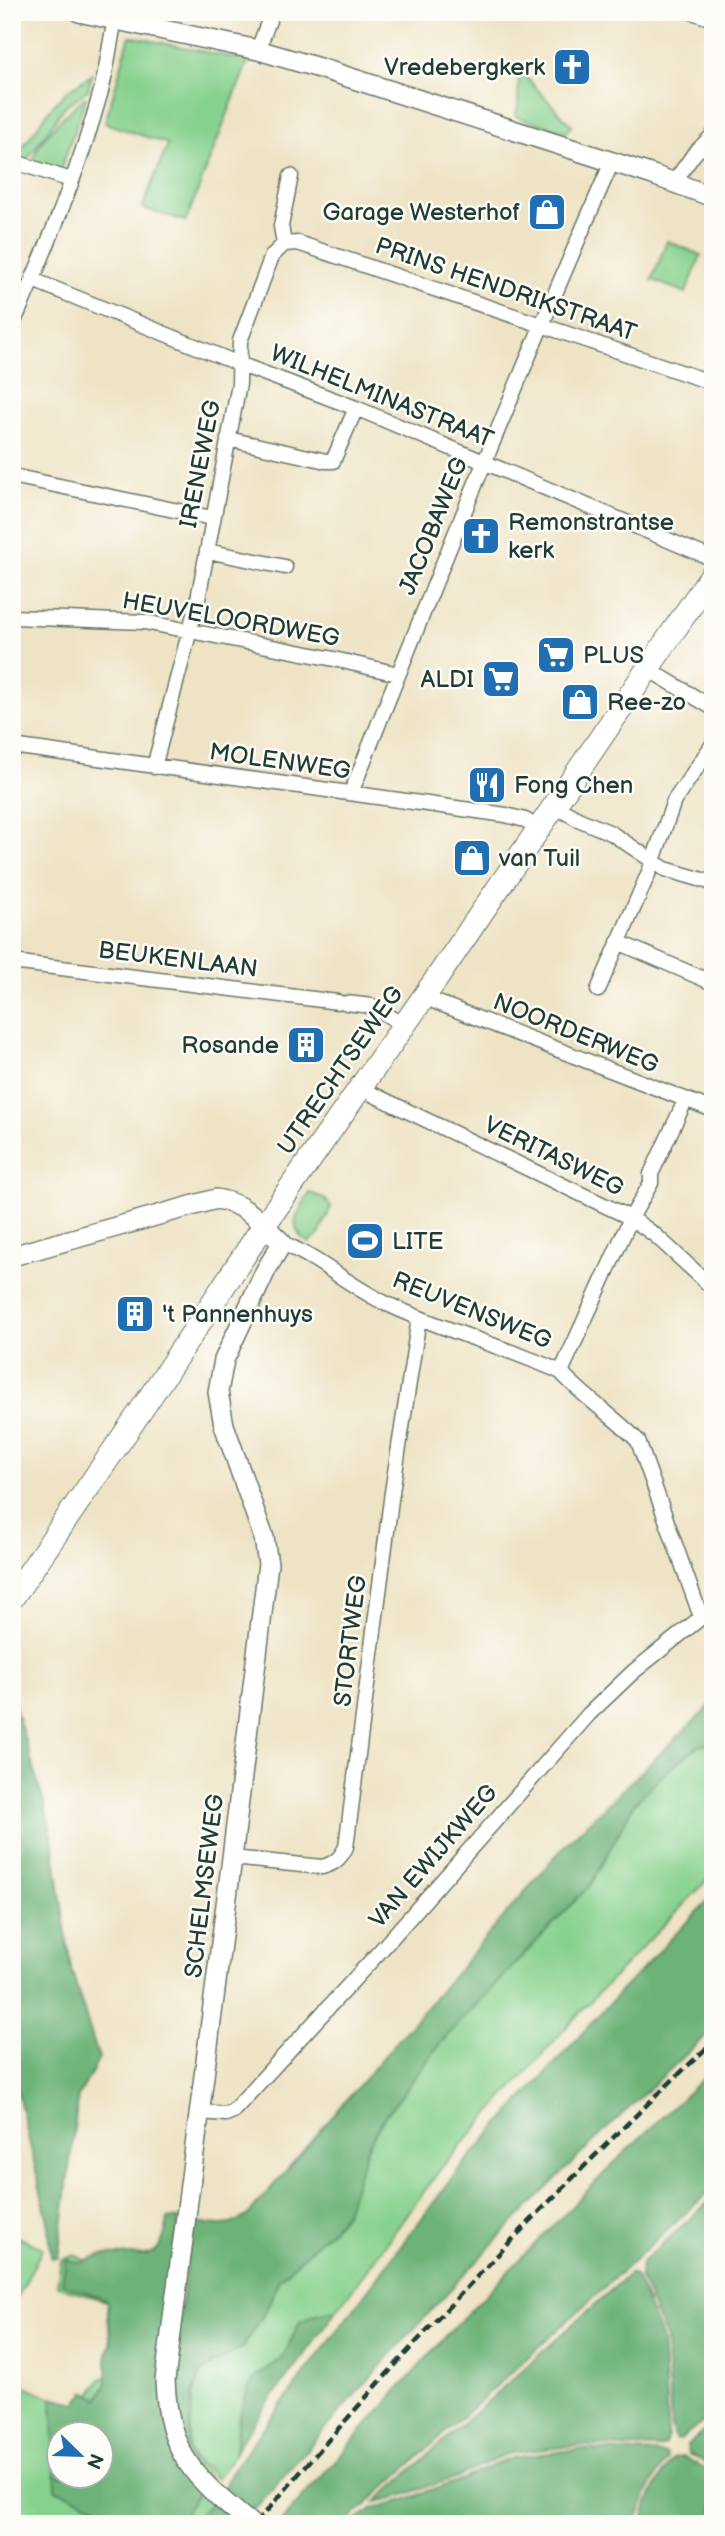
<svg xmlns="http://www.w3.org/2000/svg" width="725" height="2536" font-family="'Balsamiq Sans',sans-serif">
<rect width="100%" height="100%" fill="#fdfcf7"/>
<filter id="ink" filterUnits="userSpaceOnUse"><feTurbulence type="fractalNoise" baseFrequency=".0143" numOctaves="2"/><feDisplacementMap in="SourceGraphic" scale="14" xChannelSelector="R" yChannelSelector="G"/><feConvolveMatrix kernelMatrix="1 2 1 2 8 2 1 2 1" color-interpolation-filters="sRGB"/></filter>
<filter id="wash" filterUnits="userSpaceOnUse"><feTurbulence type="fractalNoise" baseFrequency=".00686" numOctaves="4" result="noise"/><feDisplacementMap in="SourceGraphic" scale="28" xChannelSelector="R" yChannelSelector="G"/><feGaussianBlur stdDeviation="1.57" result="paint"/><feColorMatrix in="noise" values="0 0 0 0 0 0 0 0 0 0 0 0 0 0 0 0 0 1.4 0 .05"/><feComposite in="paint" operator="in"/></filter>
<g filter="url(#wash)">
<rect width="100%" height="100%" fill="#eee3c5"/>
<path fill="#87d18e" stroke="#538761" stroke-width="2" fill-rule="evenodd" d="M 130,36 L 248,61 L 186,221 L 142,208 L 168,144 L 105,123 Z
M 519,70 L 572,126 L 566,132 L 515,116 L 518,107 Z
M 92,75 L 88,90 L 65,106 L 26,161 L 15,158 L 51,108 L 68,90 Z
M 84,98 L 86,98 L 61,168 L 58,170 L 33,162 C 37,139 67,113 84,98 Z
M 667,241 L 701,255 L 686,293 L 652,280 Z
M 310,1193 L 324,1198 L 331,1207 L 319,1235 L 309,1243 C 285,1229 298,1211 310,1193 Z
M 713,1743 L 713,1874 L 579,2013 L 442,2167 L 337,2310 L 315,2314 L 299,2323 L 283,2358 L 258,2376 L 239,2419 L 234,2455 L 216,2479 L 204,2466 L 197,2466 L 188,2450 L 193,2396 L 201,2372 L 244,2346 L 267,2308 L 279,2279 L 333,2228 L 346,2212 L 367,2148 L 379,2125 L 442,2041 L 592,1883 L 635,1802 L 668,1770 L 699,1746 Z
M 12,2235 L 43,2248 L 12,2308 Z
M 75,2255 L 169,2300 L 160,2410 L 241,2524 L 12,2524 L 12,2379 C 29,2387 73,2414 89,2398 C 93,2393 97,2385 100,2379 L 113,2375 L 107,2302 C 90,2294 73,2294 57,2285 L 61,2261 ZM 60,2434 L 102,2434 L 102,2476 L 60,2476 Z"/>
<path fill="#6db379" stroke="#467856" stroke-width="2" fill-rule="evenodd" d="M 12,1697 L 44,1803 L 52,1836 L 71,1969 L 99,2059 L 78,2097 L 58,2258 L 51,2258 L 49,2226 L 12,2068 Z
M 713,1703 L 713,1743 L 698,1746 L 668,1770 L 635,1802 L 592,1883 L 442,2041 L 379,2125 L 367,2148 L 346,2212 L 333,2228 L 279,2279 L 267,2308 L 244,2346 L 201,2372 L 193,2396 L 188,2450 L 180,2432 L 171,2380 L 192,2221 C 216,2225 229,2230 249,2214 L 566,1844 Z
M 713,1895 L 713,2029 C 672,2068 630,2106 589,2146 C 471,2262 361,2387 252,2512 L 223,2489 L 235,2466 L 460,2168 L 604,2009 Z
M 713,2069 L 713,2188 L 345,2524 L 279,2524 L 455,2326 L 622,2155 Z
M 713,2198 L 713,2414 L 680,2440 L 675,2439 L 671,2426 L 666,2339 L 640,2276 L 641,2263 Z
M 168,2218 L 179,2219 L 160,2364 L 200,2489 L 178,2524 C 136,2524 93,2505 56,2489 L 52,2397 L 76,2403 L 86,2392 L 98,2399 L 107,2383 L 107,2353 L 111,2344 L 107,2302 C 92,2290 79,2293 62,2283 L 66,2260 C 70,2260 78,2263 82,2262 C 90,2260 95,2255 104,2255 C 143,2252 161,2269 168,2218 ZM 60,2434 L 102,2434 L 102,2476 L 60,2476 Z
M 630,2273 L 637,2278 L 662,2340 L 668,2436 L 665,2445 L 659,2448 L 637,2448 L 582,2445 L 510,2453 L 454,2478 L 398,2497 L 376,2502 Z
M 337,2310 L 240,2441 L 234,2455 L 239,2419 L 249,2386 L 258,2376 L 283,2358 L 299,2323 L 316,2314 Z
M 713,2423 L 713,2466 L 688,2454 L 687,2446 Z
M 582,2449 L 666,2454 L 668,2459 C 652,2480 643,2498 637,2524 L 353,2524 L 373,2508 L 399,2502 L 455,2482 L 510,2458 Z
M 683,2457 L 713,2472 L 713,2524 L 642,2524 C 648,2497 658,2479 675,2458 Z
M 212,2502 L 241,2524 L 189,2524 Z"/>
</g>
<g filter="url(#ink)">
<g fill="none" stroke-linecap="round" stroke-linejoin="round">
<defs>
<path id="street" d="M 692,12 L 713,19
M 258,50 L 272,12
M 12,161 L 71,180
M 674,182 L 694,154 L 713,135
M 284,244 L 298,243 L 713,383
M 33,280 L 239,364 L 356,408 L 713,559
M 12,326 C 46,250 79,171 101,91 C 108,65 110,38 117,12
M 228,439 L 326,461 L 333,461 L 356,408
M 12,476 L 212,518
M 207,551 L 285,567
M 12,617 L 144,622 L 334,659 L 398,674
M 648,669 L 713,708
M 12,746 L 506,815 L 525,820 L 538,828
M 154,767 L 198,599 L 239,384 L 240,341 L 272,256 L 284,244 L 281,226 L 291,176
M 351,793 C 435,582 520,371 612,162
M 554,806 L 578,819 L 611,833 L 665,869 L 713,883
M 618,942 L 713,983
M 12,962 L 338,1002
M 598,990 L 649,872 L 674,801 L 713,744
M 423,997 L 713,1110
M 346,1003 L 372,1006 L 404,1025
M 361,1086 L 372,1094 L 631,1218 L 655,1235 L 713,1288
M 282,1243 C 319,1258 349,1286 385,1303 C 442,1330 503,1346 561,1372 C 584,1398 614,1416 638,1441 L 701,1617
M 561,1372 L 631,1218 L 651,1183 L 651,1174 L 685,1101
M 232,1858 L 322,1867 C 334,1864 340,1859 346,1847 L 392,1492 L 419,1318
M 200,2112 L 226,2114 L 233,2111 L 381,1950 L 589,1714 L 633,1672 L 713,1608"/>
<path id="secondary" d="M 79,12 L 258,50 L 326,70 L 653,175 L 713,197
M 12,1256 L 216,1199 C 247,1204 261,1223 282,1243 L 266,1270 L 224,1360 L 218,1392 L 224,1425 L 264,1538 L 268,1564 L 232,1858 L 165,2380 C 168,2456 196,2479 251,2524"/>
<path id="primary" d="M 12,1598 L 140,1412 L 265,1224 L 435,981 L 713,573"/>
</defs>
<use href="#street" stroke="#677767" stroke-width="17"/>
<use href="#secondary" stroke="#677767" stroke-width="22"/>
<use href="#primary" stroke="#677767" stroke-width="25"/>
<use href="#street" stroke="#fff" stroke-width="14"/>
<use href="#secondary" stroke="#fff" stroke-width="19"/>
<use href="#primary" stroke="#fff" stroke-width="23"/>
<path stroke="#1f3d34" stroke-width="4.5" stroke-dasharray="10 5" stroke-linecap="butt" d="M 256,2524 C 399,2355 551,2193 713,2042"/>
</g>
</g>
<defs>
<symbol id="church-square" viewBox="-11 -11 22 22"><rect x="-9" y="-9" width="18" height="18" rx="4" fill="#1f6fb2" stroke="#fdfcf7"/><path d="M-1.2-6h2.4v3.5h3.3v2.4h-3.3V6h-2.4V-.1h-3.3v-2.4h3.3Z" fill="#fff"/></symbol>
<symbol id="shop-square" viewBox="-11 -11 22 22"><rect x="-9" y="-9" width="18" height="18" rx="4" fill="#1f6fb2" stroke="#fdfcf7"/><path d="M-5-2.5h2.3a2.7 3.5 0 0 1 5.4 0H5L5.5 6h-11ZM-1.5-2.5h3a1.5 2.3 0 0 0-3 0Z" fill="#fff"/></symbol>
<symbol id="supermarket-square" viewBox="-11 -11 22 22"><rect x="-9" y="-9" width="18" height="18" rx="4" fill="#1f6fb2" stroke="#fdfcf7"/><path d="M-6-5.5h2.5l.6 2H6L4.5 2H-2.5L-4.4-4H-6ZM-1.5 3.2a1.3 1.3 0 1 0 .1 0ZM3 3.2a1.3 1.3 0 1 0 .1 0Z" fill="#fff"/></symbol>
<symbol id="restaurant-square" viewBox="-11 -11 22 22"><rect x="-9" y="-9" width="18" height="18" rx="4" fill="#1f6fb2" stroke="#fdfcf7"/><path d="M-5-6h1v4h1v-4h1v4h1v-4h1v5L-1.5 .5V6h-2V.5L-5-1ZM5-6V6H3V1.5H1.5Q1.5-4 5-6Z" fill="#fff"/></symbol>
<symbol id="building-square" viewBox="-11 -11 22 22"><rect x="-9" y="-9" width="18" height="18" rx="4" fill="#1f6fb2" stroke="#fdfcf7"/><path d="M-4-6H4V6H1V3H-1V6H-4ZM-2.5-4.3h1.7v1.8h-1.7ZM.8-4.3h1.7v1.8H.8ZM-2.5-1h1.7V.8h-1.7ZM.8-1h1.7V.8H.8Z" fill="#fff"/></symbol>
<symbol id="stadium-square" viewBox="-11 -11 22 22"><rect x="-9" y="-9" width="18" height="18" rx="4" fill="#1f6fb2" stroke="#fdfcf7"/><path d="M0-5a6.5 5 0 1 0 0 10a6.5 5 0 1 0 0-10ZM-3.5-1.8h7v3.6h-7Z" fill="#fff"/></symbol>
</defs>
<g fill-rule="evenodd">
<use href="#church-square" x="550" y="45" width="44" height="44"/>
<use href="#shop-square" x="525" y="190" width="44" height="44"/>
<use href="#church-square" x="459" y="514" width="44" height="44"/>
<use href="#supermarket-square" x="534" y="633" width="44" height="44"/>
<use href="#supermarket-square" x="479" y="657" width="44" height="44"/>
<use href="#shop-square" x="558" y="680" width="44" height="44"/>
<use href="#restaurant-square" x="465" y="763" width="44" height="44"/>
<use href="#shop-square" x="450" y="836" width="44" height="44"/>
<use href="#building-square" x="284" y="1023" width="44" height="44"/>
<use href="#stadium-square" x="343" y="1219" width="44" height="44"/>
<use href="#building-square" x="113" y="1292" width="44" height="44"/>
</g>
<g text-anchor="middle" stroke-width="5" stroke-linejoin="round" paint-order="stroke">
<g font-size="24" fill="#1f3d34" stroke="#fdfcf7" text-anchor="start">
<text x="545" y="75" text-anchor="end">Vredebergkerk</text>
<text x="520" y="220" text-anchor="end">Garage Westerhof</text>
<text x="508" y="530">Remonstrantse<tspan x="508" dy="28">kerk</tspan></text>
<text x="583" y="663">PLUS</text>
<text x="474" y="687" text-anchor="end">ALDI</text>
<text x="607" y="710">Ree-zo</text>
<text x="514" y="793">Fong Chen</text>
<text x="499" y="866">van Tuil</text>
<text x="279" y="1053" text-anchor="end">Rosande</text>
<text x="392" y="1249">LITE</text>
<text x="162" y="1322">'t Pannenhuys</text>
</g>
<g font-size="24" fill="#1f3d34" stroke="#fdfcf7">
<text transform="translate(506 289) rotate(19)" y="8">PRINS HENDRIKSTRAAT</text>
<text transform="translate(382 396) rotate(22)" y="8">WILHELMINASTRAAT</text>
<text transform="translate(200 464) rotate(-79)" y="8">IRENEWEG</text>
<text transform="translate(433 526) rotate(-68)" y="8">JACOBAWEG</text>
<text transform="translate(231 619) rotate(10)" y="8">HEUVELOORDWEG</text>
<text transform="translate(280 761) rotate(8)" y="8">MOLENWEG</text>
<text transform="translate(178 959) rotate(7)" y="8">BEUKENLAAN</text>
<text transform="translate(576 1033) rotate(22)" y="8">NOORDERWEG</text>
<text transform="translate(340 1070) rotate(-55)" y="8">UTRECHTSEWEG</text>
<text transform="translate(554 1156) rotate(26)" y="8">VERITASWEG</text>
<text transform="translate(472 1310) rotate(22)" y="8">REUVENSWEG</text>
<text transform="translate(350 1641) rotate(-83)" y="8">STORTWEG</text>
<text transform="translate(433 1856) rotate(-49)" y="8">VAN EWIJKWEG</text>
<text transform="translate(204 1886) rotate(-83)" y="8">SCHELMSEWEG</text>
</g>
</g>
<rect width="725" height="2536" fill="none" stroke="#fdfcf7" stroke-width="42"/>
<g transform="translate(80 2455) rotate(113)"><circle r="33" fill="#fdfcf7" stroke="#a4b0a9" stroke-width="2"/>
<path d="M0-5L12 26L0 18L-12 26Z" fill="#1f6fb2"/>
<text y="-10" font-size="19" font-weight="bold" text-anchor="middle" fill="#1f3d34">N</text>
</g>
</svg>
